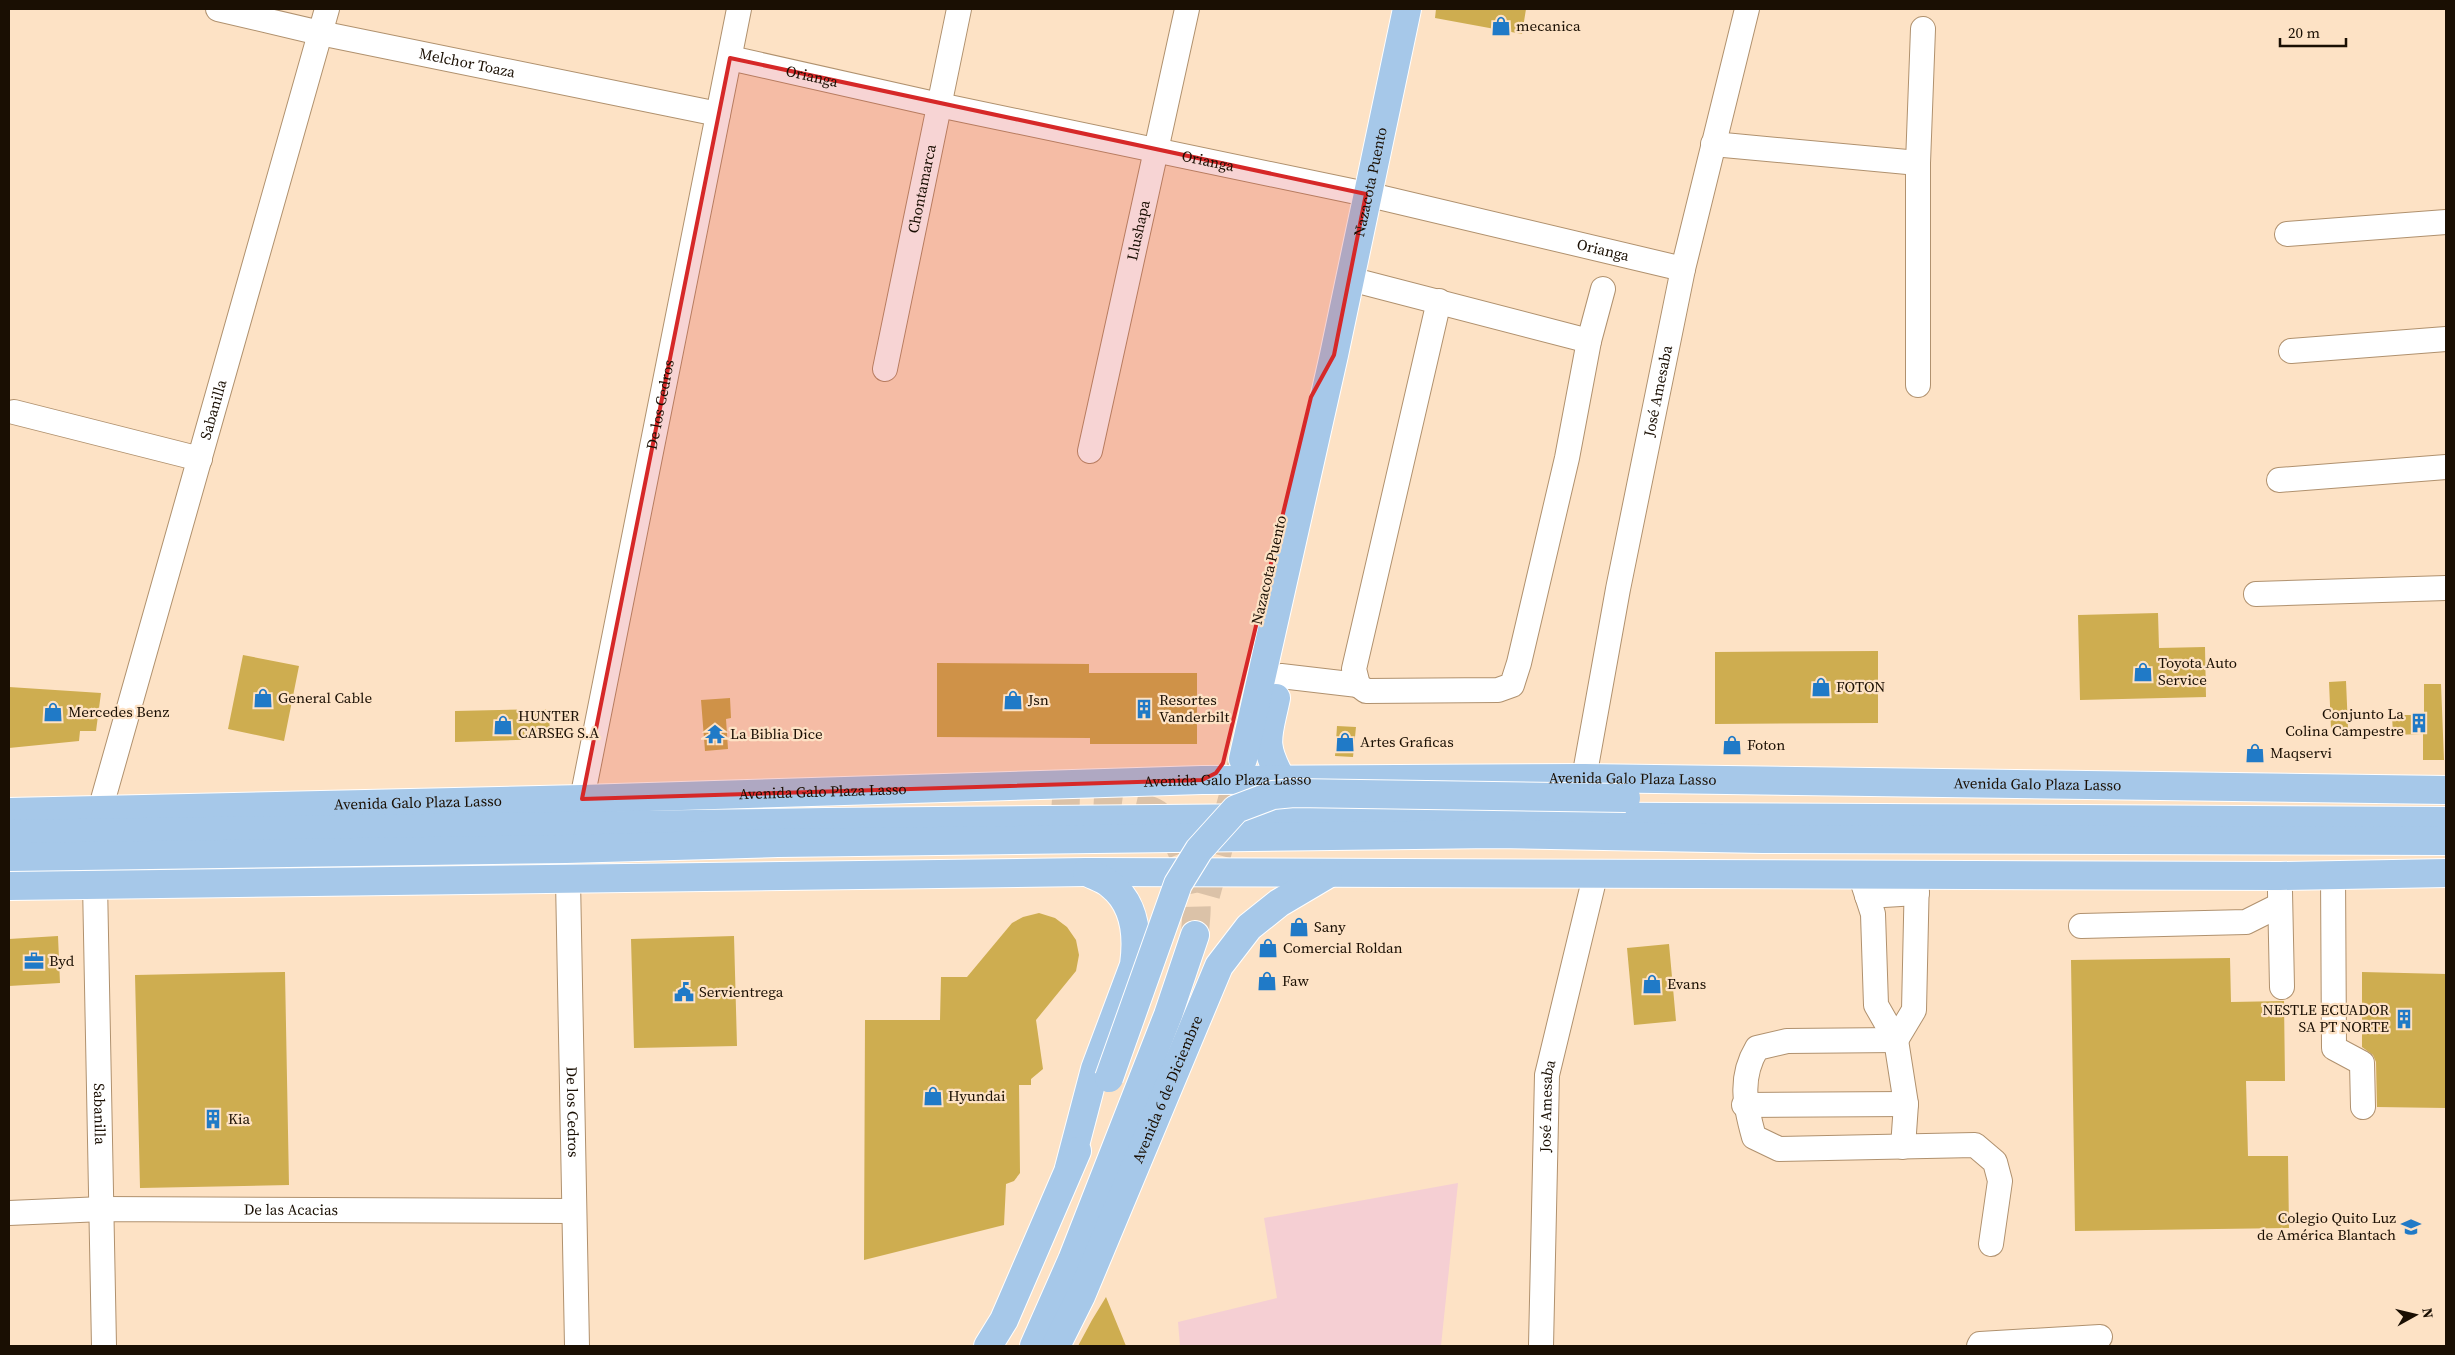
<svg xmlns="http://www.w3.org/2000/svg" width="2455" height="1355" font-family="'Source Serif 4',serif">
<rect width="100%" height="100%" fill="#fde2c5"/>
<path fill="#f5cfd3" d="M 1458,1183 L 1441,1346 L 1180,1346 L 1178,1322 L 1277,1298 L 1264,1218 Z"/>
<path fill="#cead50" d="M 1436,9 L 1526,9 L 1522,34 L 1435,18 Z
M 2158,613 L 2159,648 L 2205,647 L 2206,697 L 2080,700 L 2078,615 Z
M 1878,651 L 1878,723 L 1715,724 L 1715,652 Z
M 243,655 L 299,666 L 284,741 L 228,729 Z
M 937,663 L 1089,664 L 1089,673 L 1197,673 L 1197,744 L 1090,744 L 1090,738 L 937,737 Z
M 2346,681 L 2348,728 L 2331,729 L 2329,682 Z
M 2424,684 L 2441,684 L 2444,760 L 2423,760 L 2423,734 L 2393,735 L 2392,715 L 2424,715 Z
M 9,687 L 101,693 L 96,731 L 80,731 L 79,741 L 9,748 Z
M 730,698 L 731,718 L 726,719 L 728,749 L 705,751 L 701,700 Z
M 549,709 L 550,739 L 455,742 L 455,711 Z
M 1337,726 L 1356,727 L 1353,757 L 1335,756 Z
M 1039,913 L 1055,918 L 1067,927 L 1076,940 L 1079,955 L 1076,971 L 1036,1020 L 1043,1069 L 1031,1079 L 1031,1085 L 1019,1085 L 1020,1173 L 1014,1181 L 1006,1184 L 1004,1225 L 864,1260 L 865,1020 L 940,1020 L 941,977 L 967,977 L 1012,923 L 1023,917 Z
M 58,936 L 60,983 L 9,986 L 9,939 Z
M 734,936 L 737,1046 L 634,1048 L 631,939 Z
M 1669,944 L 1676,1021 L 1634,1025 L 1627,948 Z
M 2230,958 L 2231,1002 L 2284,1001 L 2285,1081 L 2246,1081 L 2248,1156 L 2288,1156 L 2289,1228 L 2075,1231 L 2071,960 Z
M 285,972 L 289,1185 L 140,1188 L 135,975 Z
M 2362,972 L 2446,974 L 2446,1108 L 2377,1107 L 2376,1062 L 2373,1055 L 2362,1047 Z
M 1106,1297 L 1126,1346 L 1078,1346 L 1092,1320 Z"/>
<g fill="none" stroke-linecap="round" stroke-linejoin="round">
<path stroke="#dbc2a8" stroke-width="28" stroke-dasharray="28 14" stroke-linecap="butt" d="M 1052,799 C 1079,801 1131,799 1154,812 C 1175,822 1193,878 1196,900 C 1198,911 1195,924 1195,935
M 1206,895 L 1243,759"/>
<defs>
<g id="minor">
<path id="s1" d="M 218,9 L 320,33 L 718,114"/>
<path id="s2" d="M 730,58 L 939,105 L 1366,194 L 1683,269"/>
<path d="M 1713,144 L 1918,163"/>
<path d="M 2287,234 L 2446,222"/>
<path d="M 1350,279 L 1589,341 L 1603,289"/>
<path d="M 1439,301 L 1354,669 L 1358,685 L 1366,691 L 1498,690 L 1512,685 L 1519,663 L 1567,458 L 1589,341"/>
<path d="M 2291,351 L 2446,339"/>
<path id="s3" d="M 885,369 L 959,9"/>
<path d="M 1918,385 L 1918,163 L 1923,29"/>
<path d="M 14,412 L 200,459"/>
<path id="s4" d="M 1090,451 L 1187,9"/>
<path d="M 2279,480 L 2446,467"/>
<path d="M 2256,594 L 2446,588"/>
<path d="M 1281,676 L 1358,685"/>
<path id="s5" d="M 1584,778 L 1618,589 L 1683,269 L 1747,9"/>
<path id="s6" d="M 582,799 L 739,9"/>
<path id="s7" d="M 100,810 L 327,9"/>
<path d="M 1860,874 L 1873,914 L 1876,1005 L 1896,1040 L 1906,1104 L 1903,1147"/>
<path d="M 2333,874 L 2334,1048 L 2362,1063 L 2363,1107"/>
<path id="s8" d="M 568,880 L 577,1346"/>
<path id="s9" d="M 95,883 L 104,1346"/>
<path d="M 2280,892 L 2282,987"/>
<path d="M 1867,896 L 1917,893"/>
<path d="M 2081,926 L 2246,922 L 2280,905"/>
<path d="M 1896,1040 L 1787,1041 L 1757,1048 C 1739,1078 1745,1105 1754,1137 L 1779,1149 L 1975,1145 L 1995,1162 L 2000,1181 L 1991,1244"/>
<path d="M 1896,1040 L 1914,1010 L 1917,874"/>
<path d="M 1744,1105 L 1906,1104"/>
<path id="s10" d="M 9,1213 L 103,1209 L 574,1211"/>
<path id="s11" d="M 1541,1346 L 1547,1075 L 1596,872"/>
<path d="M 1979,1346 L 1980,1344 L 2100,1337"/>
</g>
<g id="major">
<path d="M 1276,698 C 1268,737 1261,743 1282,780"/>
<path id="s12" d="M 1243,759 L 1334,355 L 1407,9"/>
<path id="s13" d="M 9,812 L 582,799 L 1202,780 L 1584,778 L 2446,790"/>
<path d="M 9,834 L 826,822 L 1490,816 L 2446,821"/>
<path d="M 9,857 L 566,849 L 778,843 L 1496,834 L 1763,839 L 2446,841"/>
<path d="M 9,886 L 1087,872 L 2280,876 L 2446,873"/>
<path d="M 1069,1168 L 1095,1069 L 1134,965 C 1138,936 1135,904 1111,885 C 1105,879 1094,876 1087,872"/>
<path d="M 988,1346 L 1004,1320 L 1077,1151"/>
<path d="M 1034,1346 L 1072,1260 L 1168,1015 L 1195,935"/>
<path id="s14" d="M 1056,1346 L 1081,1296 L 1219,966 L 1249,927 L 1279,903 L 1328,874"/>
</g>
</defs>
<use href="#minor" stroke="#b0916e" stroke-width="26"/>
<use href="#major" stroke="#fff" stroke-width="30"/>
<use href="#minor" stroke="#fff" stroke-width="24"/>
<use href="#major" stroke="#a6c8e9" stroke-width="28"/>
<defs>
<path id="major-bridge" d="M 1109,1078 L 1178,884 L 1199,850 L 1236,809 L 1273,795 L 1294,793 L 1626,798"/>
</defs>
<use href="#major-bridge" stroke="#fff" stroke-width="30" stroke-linecap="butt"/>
<use href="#major-bridge" stroke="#a6c8e9" stroke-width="28"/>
</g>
<path fill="#d62828" fill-opacity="0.2" stroke="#d62828" stroke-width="4" stroke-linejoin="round" d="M 730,58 L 1366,194 L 1334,355 L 1311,397 L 1223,763 L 1216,773 L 1202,780 L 582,799 Z"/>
<defs>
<symbol id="shop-bare" viewBox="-9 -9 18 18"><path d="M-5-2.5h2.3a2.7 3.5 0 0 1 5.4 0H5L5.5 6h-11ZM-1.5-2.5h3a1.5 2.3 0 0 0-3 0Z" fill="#207ac7" stroke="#fde2c5" stroke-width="2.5" paint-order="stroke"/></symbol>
<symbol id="building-bare" viewBox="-9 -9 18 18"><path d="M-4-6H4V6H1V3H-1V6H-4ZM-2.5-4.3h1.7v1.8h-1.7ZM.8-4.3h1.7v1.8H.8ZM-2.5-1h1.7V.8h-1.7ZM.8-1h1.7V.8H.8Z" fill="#207ac7" stroke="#fde2c5" stroke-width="2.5" paint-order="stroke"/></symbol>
<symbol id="temple-bare" viewBox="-9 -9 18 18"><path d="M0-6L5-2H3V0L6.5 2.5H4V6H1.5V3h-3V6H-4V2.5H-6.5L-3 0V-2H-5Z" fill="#207ac7" stroke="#fde2c5" stroke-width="2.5" paint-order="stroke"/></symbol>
<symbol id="office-bare" viewBox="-9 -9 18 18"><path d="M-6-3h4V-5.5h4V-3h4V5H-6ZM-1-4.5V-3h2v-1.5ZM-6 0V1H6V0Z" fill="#207ac7" stroke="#fde2c5" stroke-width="2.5" paint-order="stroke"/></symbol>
<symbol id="civic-bare" viewBox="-9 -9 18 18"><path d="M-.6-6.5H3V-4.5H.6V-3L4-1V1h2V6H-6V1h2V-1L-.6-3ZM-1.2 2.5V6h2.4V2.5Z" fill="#207ac7" stroke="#fde2c5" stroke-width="2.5" paint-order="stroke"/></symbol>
<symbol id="school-bare" viewBox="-9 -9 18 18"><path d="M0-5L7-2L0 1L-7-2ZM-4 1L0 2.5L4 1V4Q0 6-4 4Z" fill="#207ac7" stroke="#fde2c5" stroke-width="2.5" paint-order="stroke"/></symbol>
</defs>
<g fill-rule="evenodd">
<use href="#shop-bare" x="1487" y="12" width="28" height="28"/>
<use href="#shop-bare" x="2129" y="658" width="28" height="28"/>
<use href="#shop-bare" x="1807" y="673" width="28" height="28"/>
<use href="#shop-bare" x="249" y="684" width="28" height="28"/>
<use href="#shop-bare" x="999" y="686" width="28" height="28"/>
<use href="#building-bare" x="1130" y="695" width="28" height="28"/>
<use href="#shop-bare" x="39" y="698" width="28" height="28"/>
<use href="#building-bare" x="2405" y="709" width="28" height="28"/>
<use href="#shop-bare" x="489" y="711" width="28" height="28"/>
<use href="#temple-bare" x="701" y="720" width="28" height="28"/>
<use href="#shop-bare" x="1331" y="728" width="28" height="28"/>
<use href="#shop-bare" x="1718" y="731" width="28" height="28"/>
<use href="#shop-bare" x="2241" y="739" width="28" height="28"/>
<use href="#shop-bare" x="1285" y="913" width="28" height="28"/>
<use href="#shop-bare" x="1254" y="934" width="28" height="28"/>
<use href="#office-bare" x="20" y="947" width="28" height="28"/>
<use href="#shop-bare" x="1253" y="967" width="28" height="28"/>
<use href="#shop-bare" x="1638" y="970" width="28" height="28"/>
<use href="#civic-bare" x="670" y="978" width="28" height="28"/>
<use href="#building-bare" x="2390" y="1005" width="28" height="28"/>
<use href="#shop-bare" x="919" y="1082" width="28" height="28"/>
<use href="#building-bare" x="199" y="1105" width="28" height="28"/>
<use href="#school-bare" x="2397" y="1213" width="28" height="28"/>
</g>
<g text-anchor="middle" stroke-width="4.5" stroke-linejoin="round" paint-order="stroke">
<g font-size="15" fill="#1a0f03" stroke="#fde2c5" text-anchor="start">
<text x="1516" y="31">mecanica</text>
<text x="2158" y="668">Toyota Auto<tspan x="2158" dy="17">Service</tspan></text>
<text x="1836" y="692">FOTON</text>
<text x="278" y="703">General Cable</text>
<text x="1028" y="705">Jsn</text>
<text x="1159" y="705">Resortes<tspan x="1159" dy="17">Vanderbilt</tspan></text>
<text x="68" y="717">Mercedes Benz</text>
<text x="2404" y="719" text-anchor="end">Conjunto La<tspan x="2404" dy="17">Colina Campestre</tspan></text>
<text x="518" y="721">HUNTER<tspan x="518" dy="17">CARSEG S.A</tspan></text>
<text x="730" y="739">La Biblia Dice</text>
<text x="1360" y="747">Artes Graficas</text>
<text x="1747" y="750">Foton</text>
<text x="2270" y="758">Maqservi</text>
<text x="1314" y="932">Sany</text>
<text x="1283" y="953">Comercial Roldan</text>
<text x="49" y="966">Byd</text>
<text x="1282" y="986">Faw</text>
<text x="1667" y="989">Evans</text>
<text x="699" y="997">Servientrega</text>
<text x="2389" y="1015" text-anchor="end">NESTLE ECUADOR<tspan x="2389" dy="17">SA PT NORTE</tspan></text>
<text x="948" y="1101">Hyundai</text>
<text x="228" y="1124">Kia</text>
<text x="2396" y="1223" text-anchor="end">Colegio Quito Luz<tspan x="2396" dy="17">de América Blantach</tspan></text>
</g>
<g font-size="15" fill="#1a0f03" stroke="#fde2c5">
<text dy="5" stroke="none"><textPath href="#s1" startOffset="255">Melchor Toaza</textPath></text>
<text dy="5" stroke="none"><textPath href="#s2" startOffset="84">Orianga</textPath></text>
<text dy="5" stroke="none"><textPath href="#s2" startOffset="489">Orianga</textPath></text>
<text dy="5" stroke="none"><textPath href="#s12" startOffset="591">Nazacota Puento</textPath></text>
<text dy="5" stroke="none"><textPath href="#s3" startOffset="184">Chontamarca</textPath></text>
<text dy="5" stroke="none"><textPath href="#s4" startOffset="226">Llushapa</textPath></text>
<text dy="5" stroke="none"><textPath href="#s2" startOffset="894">Orianga</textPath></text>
<text dy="5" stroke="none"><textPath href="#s5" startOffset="394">José Amesaba</textPath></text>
<text dy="5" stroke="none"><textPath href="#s6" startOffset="402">De los Cedros</textPath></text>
<text dy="5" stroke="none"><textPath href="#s7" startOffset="416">Sabanilla</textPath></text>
<text transform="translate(1269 570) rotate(-77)" y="5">Nazacota Puento</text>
<text dy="5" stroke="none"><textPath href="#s13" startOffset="1624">Avenida Galo Plaza Lasso</textPath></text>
<text dy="5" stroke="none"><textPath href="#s13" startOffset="1219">Avenida Galo Plaza Lasso</textPath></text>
<text dy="5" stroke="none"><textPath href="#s13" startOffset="2029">Avenida Galo Plaza Lasso</textPath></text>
<text dy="5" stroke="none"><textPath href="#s13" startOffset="814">Avenida Galo Plaza Lasso</textPath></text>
<text dy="5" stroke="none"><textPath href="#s13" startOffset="409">Avenida Galo Plaza Lasso</textPath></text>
<text dy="5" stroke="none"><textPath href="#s14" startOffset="280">Avenida 6 de Diciembre</textPath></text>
<text dy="5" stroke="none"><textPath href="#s11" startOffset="240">José Amesaba</textPath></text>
<text dy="5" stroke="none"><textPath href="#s8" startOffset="232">De los Cedros</textPath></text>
<text dy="5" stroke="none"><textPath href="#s9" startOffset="231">Sabanilla</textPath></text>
<text dy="5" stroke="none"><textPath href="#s10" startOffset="282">De las Acacias</textPath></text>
</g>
</g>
<rect width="2455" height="1355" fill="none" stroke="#1a0f03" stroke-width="20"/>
<g transform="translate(2415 1315) rotate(82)" stroke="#fde2c5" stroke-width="4" paint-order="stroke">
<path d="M0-4L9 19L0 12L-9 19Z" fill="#1a0f03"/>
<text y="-8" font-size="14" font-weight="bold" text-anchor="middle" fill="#1a0f03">N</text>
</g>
<path d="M2280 38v8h66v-8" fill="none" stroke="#1a0f03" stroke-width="2.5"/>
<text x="2288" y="38" font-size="15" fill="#1a0f03" stroke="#fde2c5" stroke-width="4" paint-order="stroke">20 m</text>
</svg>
